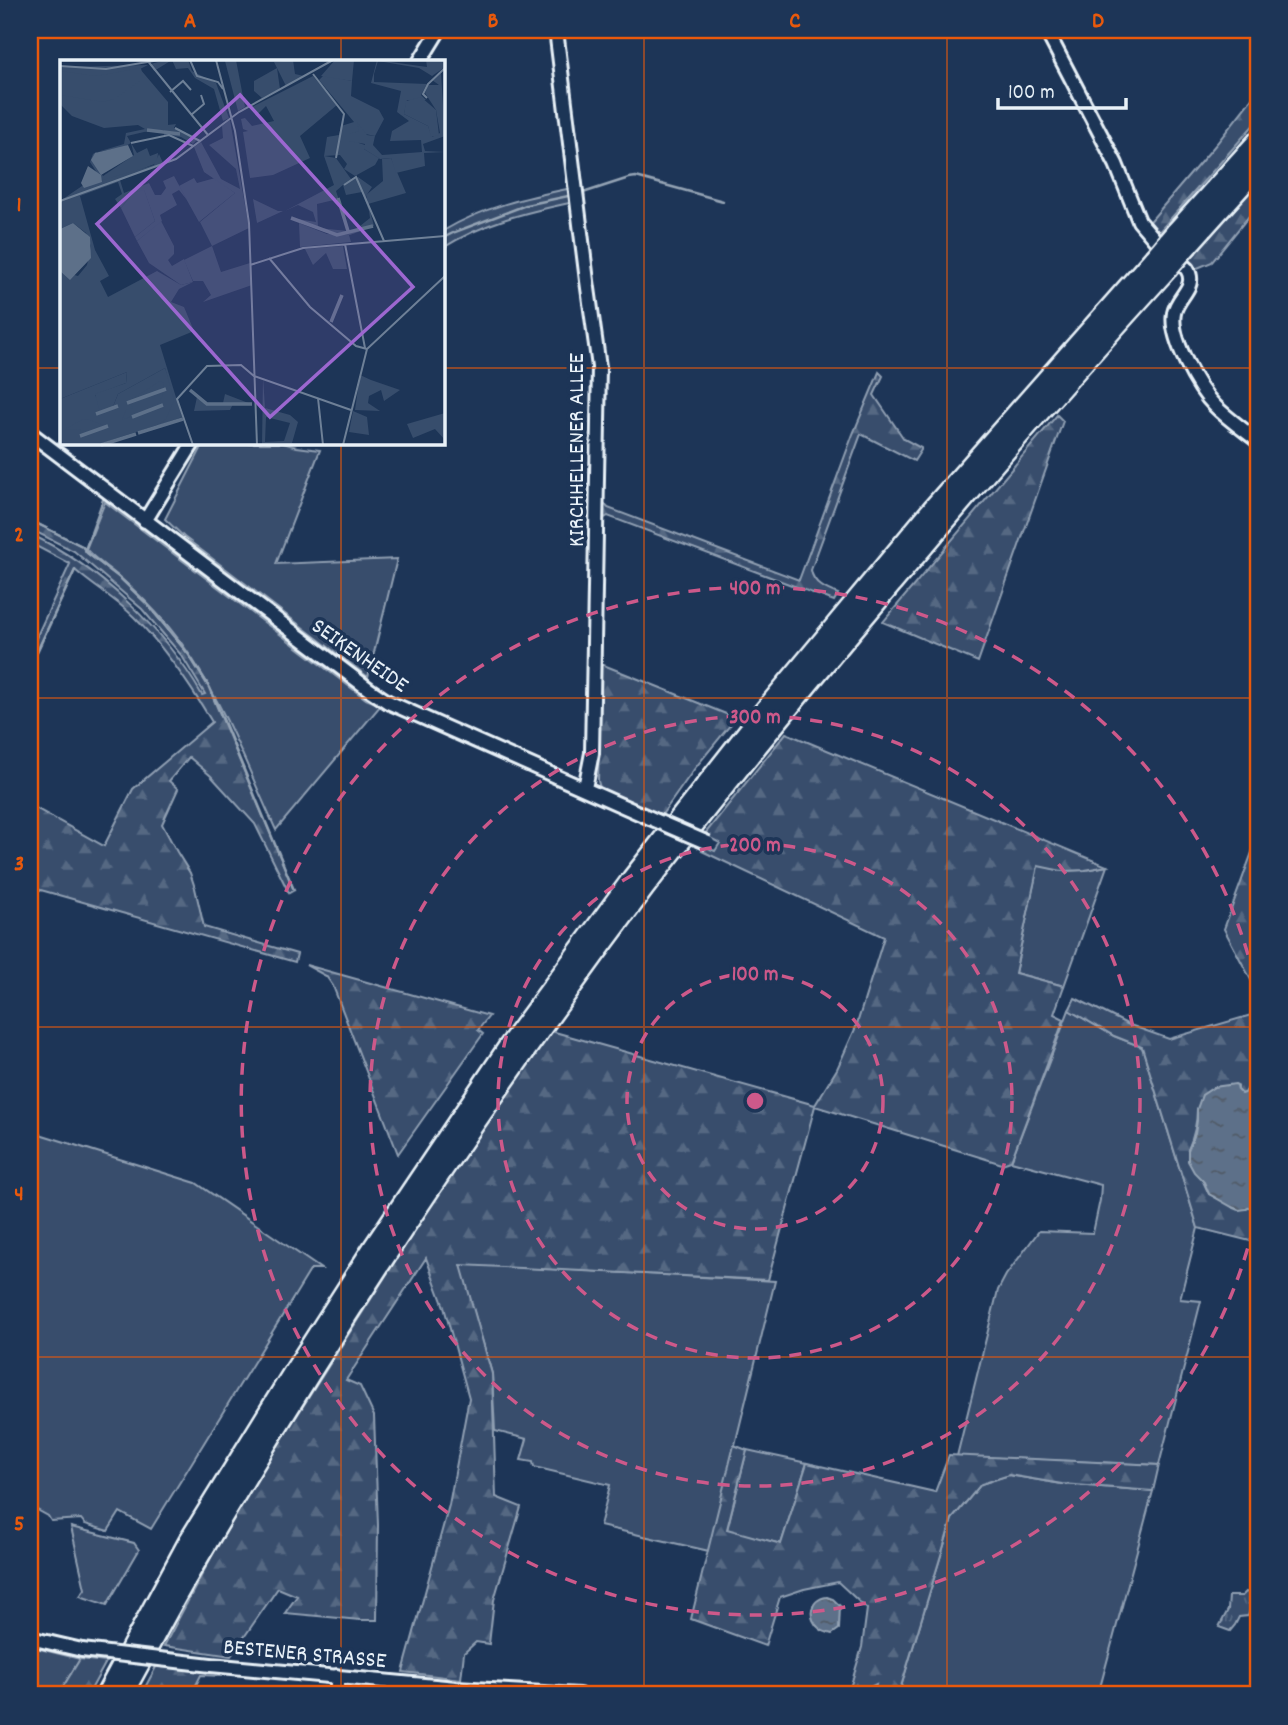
<svg xmlns="http://www.w3.org/2000/svg" width="1288" height="1725" font-family="Dekko,sans-serif">
<defs>
<pattern id="forest-firs" width="22" height="20" patternUnits="userSpaceOnUse" patternTransform="scale(1.75)"><rect width="22" height="20" fill="#374d6c"/><path d="M5 1l3.5 6h-7zM16 11l3.5 6h-7z" fill="#546782"/></pattern>
<pattern id="park-tufts" width="24" height="20" patternUnits="userSpaceOnUse" patternTransform="scale(1.75)"><rect width="24" height="20" fill="#374d6c"/><path d="M3 7l-1-3M5 7V3M7 7l1-3M15 17l-1-3M17 17v-4M19 17l1-3" fill="none" stroke="#546782"/></pattern>
<pattern id="water-ripples" width="26" height="14" patternUnits="userSpaceOnUse" patternTransform="scale(1.75)"><rect width="26" height="14" fill="#5d7089"/><path d="M2 4q2-2 4 0t4 0M15 11q2-2 4 0t4 0" fill="none" stroke="#505a66"/></pattern>
</defs>
<rect width="100%" height="100%" fill="#1d3557"/>
<filter id="ink" filterUnits="userSpaceOnUse"><feTurbulence type="fractalNoise" baseFrequency=".0143" numOctaves="2"/><feDisplacementMap in="SourceGraphic" scale="14" xChannelSelector="R" yChannelSelector="G"/><feConvolveMatrix kernelMatrix="1 2 1 2 8 2 1 2 1" color-interpolation-filters="sRGB"/></filter>
<g filter="url(#ink)">
<path fill="#374d6c" stroke="#909fb2" stroke-width="2" d="M 572,188 L 574,202 C 527,212 484,222 443,248 L 443,231 C 483,207 527,197 572,188 Z
M 204,443 L 283,443 L 297,447 L 320,450 L 276,564 L 397,559 L 368,677 L 184,537 L 165,519 Z
M 105,502 L 366,699 L 381,705 L 276,830 C 244,761 218,686 168,626 C 153,608 137,592 119,577 C 108,567 95,560 86,549 Z
M 1038,865 L 1062,871 L 1085,870 L 1107,866 L 1064,986 L 1015,973 Z
M 1069,1010 L 1114,1036 L 1142,1047 L 1198,1228 L 1180,1299 L 1201,1301 L 1159,1465 L 957,1456 L 998,1290 L 1006,1275 L 1039,1231 L 1093,1233 L 1100,1200 L 1101,1185 L 1011,1161 Z
M 30,1131 L 196,1183 L 321,1269 L 311,1269 L 151,1529 L 120,1512 L 108,1531 L 85,1524 L 81,1519 L 51,1521 L 48,1516 L 30,1506 Z
M 460,1264 L 775,1281 L 709,1551 L 600,1526 L 610,1485 L 534,1467 L 533,1462 L 521,1460 L 527,1439 L 495,1431 L 492,1374 Z
M 747,1450 L 807,1463 L 781,1544 L 727,1530 Z
M 1009,1475 L 1062,1484 L 1153,1491 L 1098,1695 L 913,1695 L 900,1690 L 952,1519 L 981,1484 Z
M 71,1527 L 134,1543 L 139,1550 L 107,1605 L 80,1596 L 85,1589 Z
M 32,1647 L 80,1659 L 58,1695 L 30,1695 L 30,1658 Z"/>
<path fill="url(#forest-firs)" stroke="#909fb2" stroke-width="2" d="M 1258,91 L 1258,120 L 1157,234 L 1147,225 L 1217,143 Z
M 1258,183 L 1258,205 L 1212,262 L 1195,269 L 1188,261 Z
M 879,372 L 883,376 L 874,395 L 876,398 L 904,439 L 921,448 L 921,450 L 914,461 L 861,434 L 811,570 C 813,584 827,590 838,594 L 834,601 L 608,516 L 603,519 L 603,502 L 608,508 L 799,580 L 853,434 Z
M 1057,415 L 1063,421 L 978,662 L 883,622 Z
M 30,520 L 82,546 L 87,553 L 121,579 L 147,604 L 189,655 L 209,688 L 294,890 L 289,893 L 255,824 L 211,776 L 189,757 L 169,781 L 178,789 L 162,824 L 177,852 L 190,873 L 195,888 L 204,927 L 297,954 L 295,962 L 30,887 L 30,805 L 104,846 L 133,789 L 212,722 C 190,685 165,648 134,617 C 116,599 94,587 75,570 L 30,666 L 30,651 L 70,564 L 30,543 L 30,534 C 98,566 165,630 202,695 L 205,694 L 182,656 L 142,609 L 74,551 L 30,529 Z
M 601,664 L 736,718 L 695,768 L 661,816 L 601,791 L 598,781 Z
M 786,733 L 1107,866 L 1085,870 L 1062,871 L 1038,866 L 1015,973 L 1064,986 L 1054,1014 L 1064,1019 L 1011,1161 L 1002,1164 L 815,1106 L 768,1280 L 461,1265 L 492,1374 L 496,1497 L 521,1507 L 494,1600 L 489,1644 L 476,1642 L 464,1653 L 461,1679 L 403,1672 L 449,1505 L 469,1398 L 444,1307 L 426,1258 L 346,1380 L 360,1386 L 374,1416 L 378,1525 L 377,1620 L 360,1620 L 285,1613 L 297,1596 L 278,1588 L 231,1656 L 164,1646 L 232,1518 L 425,1214 L 551,1031 L 815,1105 L 837,1069 L 856,1027 L 884,937 L 702,851 L 705,847 L 715,851 L 720,843 L 704,835 Z
M 1258,836 L 1258,993 L 1224,929 Z
M 306,965 L 489,1016 L 478,1030 L 483,1034 L 398,1154 L 333,986 L 326,976 Z
M 1075,998 L 1127,1024 L 1169,1039 L 1258,1013 L 1258,1084 L 1250,1085 L 1245,1093 L 1242,1094 L 1238,1090 L 1238,1087 L 1197,1109 C 1197,1124 1194,1136 1188,1150 L 1209,1194 L 1246,1209 L 1253,1206 L 1258,1200 L 1258,1243 L 1198,1228 L 1142,1047 L 1114,1036 L 1069,1010 Z
M 734,1445 L 747,1450 L 727,1529 L 781,1544 L 807,1463 L 935,1492 L 949,1455 L 1159,1465 L 1153,1491 L 1062,1484 L 1009,1475 L 981,1484 L 952,1519 L 900,1690 L 913,1695 L 874,1695 L 876,1684 L 854,1695 L 848,1695 L 862,1647 L 867,1609 L 838,1582 L 804,1589 L 780,1597 L 765,1646 L 691,1619 Z
M 80,1659 L 106,1662 L 88,1695 L 58,1695 Z
M 157,1665 L 223,1671 L 222,1676 L 201,1675 L 191,1695 L 141,1695 Z"/>
<path fill="url(#park-tufts)" stroke="#909fb2" stroke-width="2" d="M 1246,1592 L 1257,1596 L 1253,1602 L 1248,1616 L 1239,1617 L 1235,1625 L 1230,1631 L 1219,1627 L 1228,1610 L 1229,1596 L 1242,1596 Z"/>
<path fill="url(#water-ripples)" stroke="#95a4b5" stroke-width="2" d="M 1235,1084 L 1237,1085 L 1238,1090 L 1242,1094 L 1245,1093 L 1250,1085 L 1258,1084 L 1258,1200 L 1253,1206 L 1246,1209 L 1239,1210 L 1232,1207 L 1209,1194 L 1204,1182 L 1194,1172 L 1188,1161 L 1188,1150 L 1195,1134 L 1197,1121 L 1197,1109 L 1202,1095 L 1214,1087 Z
M 827,1597 L 833,1599 L 840,1606 L 839,1629 L 832,1634 C 828,1633 824,1632 820,1629 C 807,1619 809,1599 827,1597 Z"/>
<g fill="none" stroke-linecap="round" stroke-linejoin="round">
<path stroke="#95a4b5" stroke-width="2.5" d="M 583,193 L 629,178 L 636,177 L 723,201
M 443,238 L 455,232 L 526,205 L 573,195
M 30,520 L 82,546 L 87,553 L 121,579 L 147,604 L 189,655 L 210,688 L 294,890
M 85,550 L 104,497
M 30,667 L 75,570"/>
<defs>
<path id="minor" d="M 556,30 L 587,281 L 599,367 L 592,753 L 585,788
M 1046,30 L 1116,164 L 1139,221 L 1156,241 L 1187,269 C 1198,287 1177,296 1174,313 C 1169,337 1198,389 1215,406 C 1228,419 1244,430 1258,441
M 420,61 L 439,30
M 30,433 L 370,690 L 388,702 L 650,818
M 145,521 L 193,443
M 30,1638 L 82,1650
M 211,1665 L 456,1688 L 579,1695
M 337,1676 L 337,1695"/>
<path id="highway" d="M 1175,233 L 1258,141
M 1188,245 L 1258,167
M 106,1695 L 189,1541 L 293,1373 L 373,1248 L 509,1046 L 632,879 L 761,715 L 935,506 L 1154,258
M 122,1695 C 145,1654 167,1611 191,1570 C 328,1335 480,1106 644,888 C 711,801 781,716 851,632 C 954,509 1059,388 1167,269"/>
</defs>
<use href="#minor" stroke="#e8f1f8" stroke-width="18"/>
<use href="#highway" stroke="#e8f1f8" stroke-width="24"/>
<use href="#minor" stroke="#1d3557" stroke-width="12"/>
<use href="#highway" stroke="#1d3557" stroke-width="19"/>
<defs>
<path id="minor-bridge" d="M 650,818 L 708,843
M 82,1650 L 211,1665"/>
<path id="highway-bridge" d="M 1154,258 L 1175,233
M 1167,269 L 1188,245"/>
</defs>
<use href="#minor-bridge" stroke="#e8f1f8" stroke-width="18" stroke-linecap="butt"/>
<use href="#highway-bridge" stroke="#e8f1f8" stroke-width="24" stroke-linecap="butt"/>
<use href="#minor-bridge" stroke="#1d3557" stroke-width="12"/>
<use href="#highway-bridge" stroke="#1d3557" stroke-width="19"/>
</g>
</g>
<path fill="none" stroke="#e8590c" stroke-width="2" stroke-opacity="0.55" d="M 341,30 L 341,61M 644,30 L 644,1695M 947,30 L 947,1695M 30,368 L 61,368M 443,368 L 1258,368M 341,443 L 341,1695M 30,698 L 1258,698M 30,1027 L 1258,1027M 30,1357 L 1258,1357"/>
<g fill="none" stroke="#cd598a" stroke-width="3.5" stroke-dasharray="12 9">
<circle cx="755" cy="1101" r="128"/>
<circle cx="755" cy="1101" r="257"/>
<circle cx="755" cy="1101" r="385"/>
<path d="M1258 1208A514 514 0 1 1 1258 994"/>
</g>
<g text-anchor="middle" stroke-width="7" stroke-linejoin="round" paint-order="stroke">
<g font-size="23" fill="#e8f1f8" stroke="#1d3557">
<text transform="translate(575 450) rotate(-90)" y="8">KIRCHHELLENER ALLEE</text>
<text transform="translate(361 654) rotate(35)" y="8">SEIKENHEIDE</text>
<text transform="translate(305 1652) rotate(5)" y="8">BESTENER STRASSE</text>
</g>
</g>
<g transform="translate(60 60)">
<rect width="385" height="385" fill="#1d3557"/>
<path d="M 176,0 L 185,47 L 178,51 L 165,1 ZM 233,0 L 235,14 L 244,16 L 226,26 L 214,2 ZM 217,8 L 220,29 L 202,38 L 194,31 L 194,21 ZM 264,15 L 292,21 L 291,36 L 319,50 L 324,59 L 315,76 L 295,72 L 299,83 L 308,86 L 304,89 L 319,98 L 315,105 L 295,116 L 284,109 L 287,104 L 280,95 L 264,96 L 267,77 L 279,75 L 281,66 L 294,62 L 259,20 ZM 253,16 L 277,45 L 240,76 L 250,98 L 213,115 L 190,118 L 183,72 L 188,71 L 183,69 L 181,59 L 185,58 L 192,66 L 214,61 L 206,46 L 198,54 L 192,47 ZM 71,83 L 77,93 L 87,88 L 90,96 L 98,93 L 97,103 L 44,124 L 30,102 L 33,94 L 36,92 L 40,95 L 35,93 L 32,100 L 43,116 L 74,95 ZM 331,98 L 346,133 L 308,144 L 306,135 L 323,121 L 322,99 ZM 134,118 L 137,123 L 155,118 L 175,133 L 139,162 L 119,126 ZM 84,129 L 95,161 L 75,177 L 61,148 L 73,133 ZM 101,161 L 114,186 L 114,194 L 108,200 L 112,206 L 124,199 L 133,222 L 121,225 L 89,203 L 77,181 ZM 239,163 L 267,174 L 289,175 L 291,182 L 240,187 ZM 283,186 L 287,209 L 273,209 L 266,193 L 253,205 L 245,189 ZM 105,308 L 122,357 L 36,385 L 0,385 L 0,339 L 67,312 L 66,323 L 35,335 L 45,351 L 52,349 L 58,334 ZM 300,315 L 311,320 L 340,330 L 324,341 L 321,330 L 309,336 L 308,343 L 320,351 L 295,350 ZM 129,330 L 147,343 L 163,343 L 165,334 L 191,344 L 173,344 L 170,350 L 134,351 L 137,337 ZM 293,351 L 307,357 L 309,375 L 289,372 Z" fill="#374d6c"/>
<path d="M 105,0 L 128,0 L 132,11 L 156,23 L 169,58 L 163,61 L 154,29 L 135,18 L 128,8 L 116,9 L 112,0 L 94,11 L 91,4 ZM 275,0 L 294,0 L 292,21 L 261,16 ZM 317,0 L 367,7 L 366,0 L 385,0 L 385,7 L 372,16 L 359,8 L 318,1 L 314,14 L 314,22 L 367,24 L 361,35 L 366,40 L 347,40 L 344,54 L 368,66 L 372,77 L 380,73 L 376,50 L 365,33 L 368,25 L 379,25 L 372,20 L 381,13 L 385,76 L 363,84 L 365,91 L 385,92 L 364,93 L 365,106 L 336,113 L 331,98 L 320,99 L 304,89 L 305,84 L 289,81 L 289,74 L 299,71 L 297,62 L 307,75 L 315,76 L 313,85 L 322,95 L 362,92 L 361,80 L 330,81 L 332,71 L 349,61 L 337,52 L 341,31 L 311,23 ZM 88,5 L 80,9 L 108,42 L 108,65 L 116,64 L 114,68 L 137,80 L 133,84 L 121,77 L 104,75 L 104,70 L 84,72 L 67,76 L 71,83 L 64,87 L 37,92 L 64,84 L 66,73 L 85,69 L 78,65 L 44,68 L 12,56 L 0,44 L 0,7 ZM 170,60 L 189,168 L 152,186 L 161,212 L 190,203 L 192,225 L 143,242 L 151,235 L 143,221 L 133,221 L 124,200 L 152,186 L 140,162 L 175,133 L 144,112 L 134,87 L 141,82 L 161,119 L 180,129 L 176,109 L 149,85 L 163,78 L 162,66 ZM 99,94 L 103,103 L 60,120 L 64,133 L 89,123 L 95,135 L 101,135 L 106,128 L 103,121 L 114,116 L 127,140 L 119,130 L 112,134 L 117,145 L 100,155 L 102,161 L 77,181 L 75,177 L 95,161 L 84,130 L 73,133 L 61,148 L 55,139 L 62,134 L 58,122 L 20,136 L 35,190 L 49,216 L 40,221 L 48,237 L 97,211 L 121,225 L 133,222 L 119,229 L 111,242 L 124,247 L 134,271 L 100,285 L 122,357 L 96,366 L 106,359 L 114,340 L 105,308 L 58,334 L 52,349 L 40,352 L 35,334 L 66,323 L 67,312 L 0,339 L 0,211 L 18,216 L 27,205 L 31,186 L 26,173 L 13,163 L 0,169 L 0,141 L 22,126 L 94,105 ZM 264,96 L 276,98 L 291,119 L 298,117 L 312,127 L 306,136 L 314,166 L 290,175 L 272,174 L 231,158 L 256,162 L 253,152 L 238,145 L 225,151 L 274,125 ZM 283,125 L 286,135 L 302,132 L 309,151 L 310,158 L 295,170 L 289,171 L 276,131 ZM 278,139 L 288,171 L 258,168 L 257,144 ZM 193,139 L 218,151 L 223,151 L 197,163 ZM 203,317 L 205,348 L 230,355 L 238,362 L 232,383 L 236,385 L 202,385 ZM 206,357 L 230,363 L 224,381 L 205,382 ZM 100,321 L 104,323 L 102,337 L 96,347 L 62,360 L 66,350 L 73,348 L 69,341 ZM 385,353 L 385,380 L 375,369 L 353,378 L 347,364 ZM 23,359 L 30,360 L 46,366 L 20,375 L 21,370 L 5,369 Z" fill="#374d6c" fill-rule="evenodd"/>
<path d="M 361,37 L 376,50 L 379,75 L 371,77 L 368,66 L 344,54 L 346,41 Z" fill="#374d6c"/>
<path d="M 81,8 L 83,19 L 54,39 L 43,42 L 0,35 L 0,11 L 36,16 Z" fill="#374d6c"/>
<path d="M 68,85 L 73,96 L 41,115 L 42,122 L 24,128 L 21,123 L 28,106 L 41,115 L 31,100 L 35,93 ZM 13,163 L 30,177 L 31,198 L 10,220 L 0,211 L 0,169 Z" fill="#5d7089"/>
<path fill="none" stroke="#5d7089" stroke-width="3.5" d="M 87,70 L 120,74M 278,138 L 288,171M 231,158 L 277,175 L 313,166M 271,262 L 282,235M 130,330 L 147,344 L 192,344M 67,343 L 106,329M 36,354 L 58,346M 72,357 L 103,345M 78,373 L 123,359M 20,376 L 48,366M 41,385 L 76,374"/>
<path fill="none" stroke="#6e8097" stroke-width="2" d="M 87,0 L 148,75M 130,0 L 137,16 L 158,22 L 163,29M 156,0 L 175,71 L 189,163 L 197,385M 0,6 L 46,9 L 99,0M 253,14 L 284,54 L 276,98M 110,32 L 123,21 L 131,30M 367,38 L 363,34 L 368,24 L 385,8M 131,55 L 144,44 L 141,35M 115,68 L 140,81M 71,83 L 109,75 L 133,86M 284,125 L 296,117 L 324,181M 0,141 L 116,99 L 179,52 L 273,0M 285,184 L 305,288M 209,198 L 250,247 L 296,286 L 307,289M 190,205 L 243,188 L 385,176M 258,338 L 263,385M 133,385 L 117,339 L 147,306 L 181,305 L 194,316 L 291,350M 283,385 L 307,289 L 385,216"/>
<path fill="#9c67d0" fill-opacity="0.15" stroke="#9c67d0" stroke-width="3.5" d="M 180,35 L 353,227 L 210,357 L 37,164 Z"/>
<rect width="385" height="385" fill="none" stroke="#e8f1f8" stroke-width="3.5"/>
</g>
<circle cx="755" cy="1101" r="10" fill="#cd598a" stroke="#1d3557" stroke-width="3.5"/>
<g font-size="21" text-anchor="middle" font-weight="bold" fill="#cd598a" stroke="#1d3557" stroke-width="7" stroke-linejoin="round" paint-order="stroke">
<text x="755" y="594">400 m</text>
<text x="755" y="723">300 m</text>
<text x="755" y="851">200 m</text>
<text x="755" y="980">100 m</text>
</g>
<rect width="1288" height="1725" fill="none" stroke="#1d3557" stroke-width="77"/>
<path d="M998 98v10h128v-10" fill="none" stroke="#e8f1f8" stroke-width="3.5"/>
<text x="1008" y="98" font-size="21" fill="#e8f1f8" stroke="#1d3557" stroke-width="5" paint-order="stroke">100 m</text>
<rect x="38" y="38" width="1212" height="1648" fill="none" stroke="#e8590c" stroke-width="2.5"/>
<g font-size="23" text-anchor="middle" font-weight="bold" fill="#e8590c">
<text x="190" y="27">A</text>
<text x="493" y="27">B</text>
<text x="795" y="27">C</text>
<text x="1098" y="27">D</text>
<text x="19" y="211">1</text>
<text x="19" y="541">2</text>
<text x="19" y="870">3</text>
<text x="19" y="1200">4</text>
<text x="19" y="1530">5</text>
</g>
</svg>
